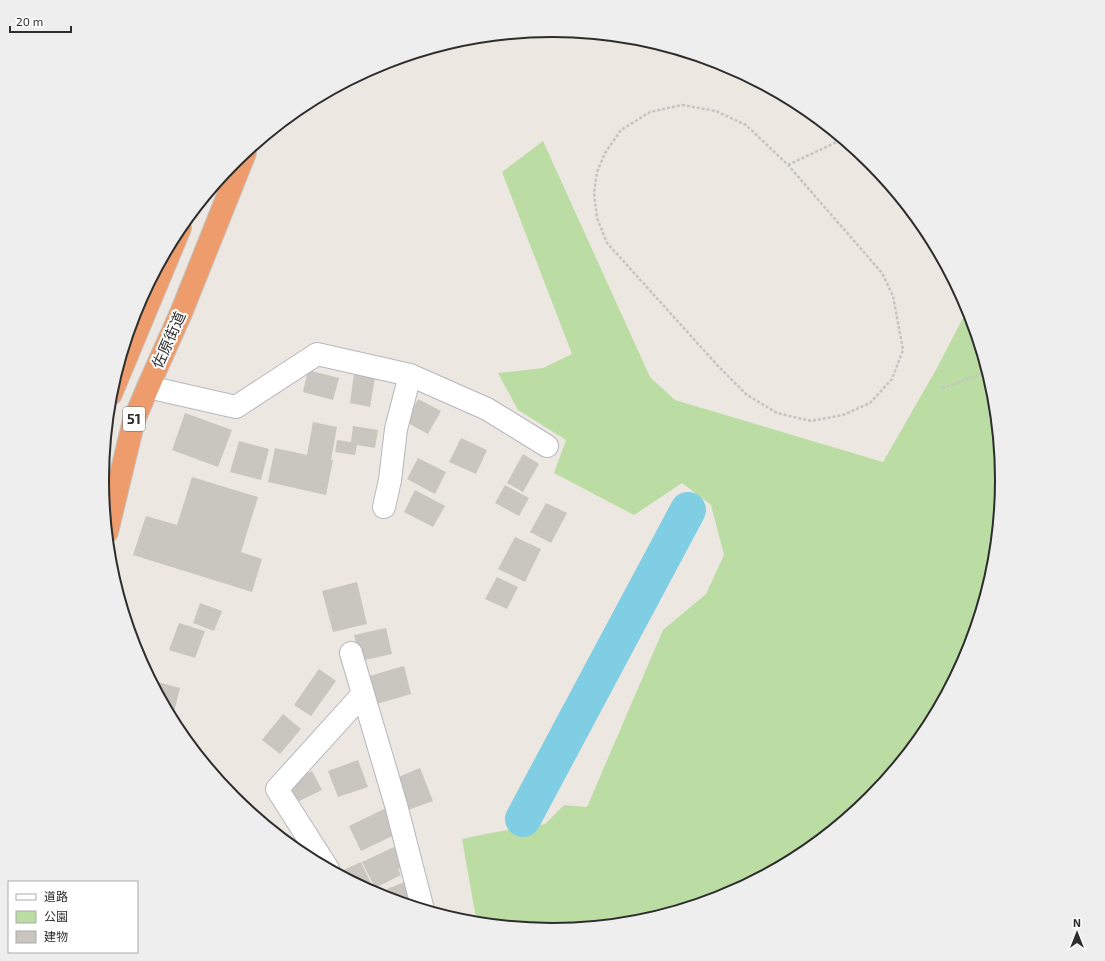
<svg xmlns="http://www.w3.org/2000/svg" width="1105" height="961" font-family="'Exo 2','Noto Sans JP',sans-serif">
<rect width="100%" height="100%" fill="#ede7e1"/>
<path fill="#bbdda4" d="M 543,141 L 650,377 L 675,400 L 883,462 L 937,368 L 968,308 L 994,393 L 1003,481 L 994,569 L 969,653 L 927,731 L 871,799 L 803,855 L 725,897 L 640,922 L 552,931 L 477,924 L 462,839 L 490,833 L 545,824 L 564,805 L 587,807 L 663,630 L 706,594 L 724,555 L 711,505 L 682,483 L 634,515 L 554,473 L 566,440 L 518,410 L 498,373 L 543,368 L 572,354 L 502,172 Z"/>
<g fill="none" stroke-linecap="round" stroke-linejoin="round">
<path stroke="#80cee3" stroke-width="36" d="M 523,819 L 688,510"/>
</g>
<path fill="#c9c5bf" d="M 308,370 L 339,378 L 333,400 L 303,392 Z
M 354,374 L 375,377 L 370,407 L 350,403 Z
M 418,399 L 441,411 L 428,434 L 406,422 Z
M 185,413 L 232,430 L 218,467 L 172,450 Z
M 313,422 L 337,427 L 331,460 L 333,460 L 326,495 L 268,482 L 275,448 L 307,455 Z
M 353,426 L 378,430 L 375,448 L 357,445 L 355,455 L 335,452 L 337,440 L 351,442 Z
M 461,438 L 487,450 L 476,474 L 449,462 Z
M 239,441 L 269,449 L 261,480 L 230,472 Z
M 523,454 L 539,464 L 523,492 L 507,483 Z
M 418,458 L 446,472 L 435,494 L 407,479 Z
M 192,477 L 258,497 L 241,552 L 262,559 L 252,592 L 133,555 L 146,516 L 177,525 Z
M 505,485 L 529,498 L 519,516 L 495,503 Z
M 415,490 L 445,506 L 433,527 L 404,512 Z
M 546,503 L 567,513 L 551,543 L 530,532 Z
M 515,537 L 541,549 L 525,582 L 498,569 Z
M 497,577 L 518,587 L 507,609 L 485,599 Z
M 357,582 L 367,624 L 333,632 L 322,591 Z
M 200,603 L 222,611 L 214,631 L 193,623 Z
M 179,623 L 205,631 L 195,658 L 169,650 Z
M 386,628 L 392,654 L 360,661 L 354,635 Z
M 404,666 L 411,694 L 373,705 L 366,677 Z
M 319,669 L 336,681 L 311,716 L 294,705 Z
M 154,681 L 180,688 L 174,712 L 167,710 L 153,684 Z
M 283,714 L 301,729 L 280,754 L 262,740 Z
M 358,760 L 368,787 L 338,797 L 328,771 Z
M 420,768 L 433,801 L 408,810 L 396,778 Z
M 312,771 L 322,790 L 297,802 L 287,784 Z
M 386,808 L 399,833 L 361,851 L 349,826 Z
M 394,847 L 404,867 L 398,869 L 401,875 L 375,888 L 362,862 Z
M 361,862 L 375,892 L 373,893 L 341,876 L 339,872 Z
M 407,881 L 418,908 L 391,900 L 387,889 Z"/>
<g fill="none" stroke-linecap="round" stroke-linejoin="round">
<defs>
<path id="minor" d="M 148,387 L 236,407 L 317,354 L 410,375 L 487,409 L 547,446
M 384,507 L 390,480 L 396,429 L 410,375
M 351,653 L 396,805 L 423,910
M 328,869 L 277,789 L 363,694"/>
<path id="highway" d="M 111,394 L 180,228
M 107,532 L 134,420 L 148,387 L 181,313 L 245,153"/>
</defs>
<use href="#minor" stroke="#b4b7bf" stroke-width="24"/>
<use href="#highway" stroke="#c4c4c4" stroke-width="24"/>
<path stroke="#c4c4c4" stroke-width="2.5" stroke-dasharray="3 2" stroke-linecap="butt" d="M 682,105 L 716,111 L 746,125 L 788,165 L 882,273 L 893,296 L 903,350 L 892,379 L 870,403 L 843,415 L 811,421 L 777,413 L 747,395 L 719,367 L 607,243 L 597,218 L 594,193 L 597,172 L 605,153 L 621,130 L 650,112 Z
M 788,165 L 843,139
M 942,388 L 988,372"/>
<use href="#minor" stroke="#fff" stroke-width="22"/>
<use href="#highway" stroke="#ee9c6b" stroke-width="22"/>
</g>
<g text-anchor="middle" stroke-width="4" stroke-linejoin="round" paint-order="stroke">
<rect fill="#fff" stroke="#6c6c6c" stroke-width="1" x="123" y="407" width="22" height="24" rx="3"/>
<g font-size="14" font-weight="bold" fill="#2d2d2d">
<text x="134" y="424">51</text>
</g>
<g font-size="15" fill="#2d2d2d" stroke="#fff">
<text transform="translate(169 340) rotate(-66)" y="5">佐原街道</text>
</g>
</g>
<path d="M0 0H1105V961H0ZM109 480a443 443 0 1 1 886 0a443 443 0 1 1-886 0Z" fill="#eee" fill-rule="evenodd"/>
<path fill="none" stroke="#2d2d2d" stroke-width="2" d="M109 480a443 443 0 1 1 886 0a443 443 0 1 1-886 0Z"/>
<rect x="8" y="881" width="130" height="72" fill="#ffffff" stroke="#ababab"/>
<rect x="16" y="894" width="20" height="6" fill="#ffffff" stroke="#ababab"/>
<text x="44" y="901" font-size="12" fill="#2d2d2d">道路</text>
<rect x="16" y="911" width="20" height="12" fill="#bbdda4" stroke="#ababab"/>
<text x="44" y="921" font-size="12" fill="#2d2d2d">公園</text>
<rect x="16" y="931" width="20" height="12" fill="#c9c5bf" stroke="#ababab"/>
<text x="44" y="941" font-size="12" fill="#2d2d2d">建物</text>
<g transform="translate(1077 933)" stroke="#ffffff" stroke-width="3" paint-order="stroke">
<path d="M0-3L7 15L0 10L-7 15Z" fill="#2d2d2d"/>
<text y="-6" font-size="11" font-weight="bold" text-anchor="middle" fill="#2d2d2d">N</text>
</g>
<path d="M10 26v6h61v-6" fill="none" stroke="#2d2d2d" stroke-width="2"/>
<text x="16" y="26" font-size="12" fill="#2d2d2d" stroke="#ffffff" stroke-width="3" paint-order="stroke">20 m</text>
</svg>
